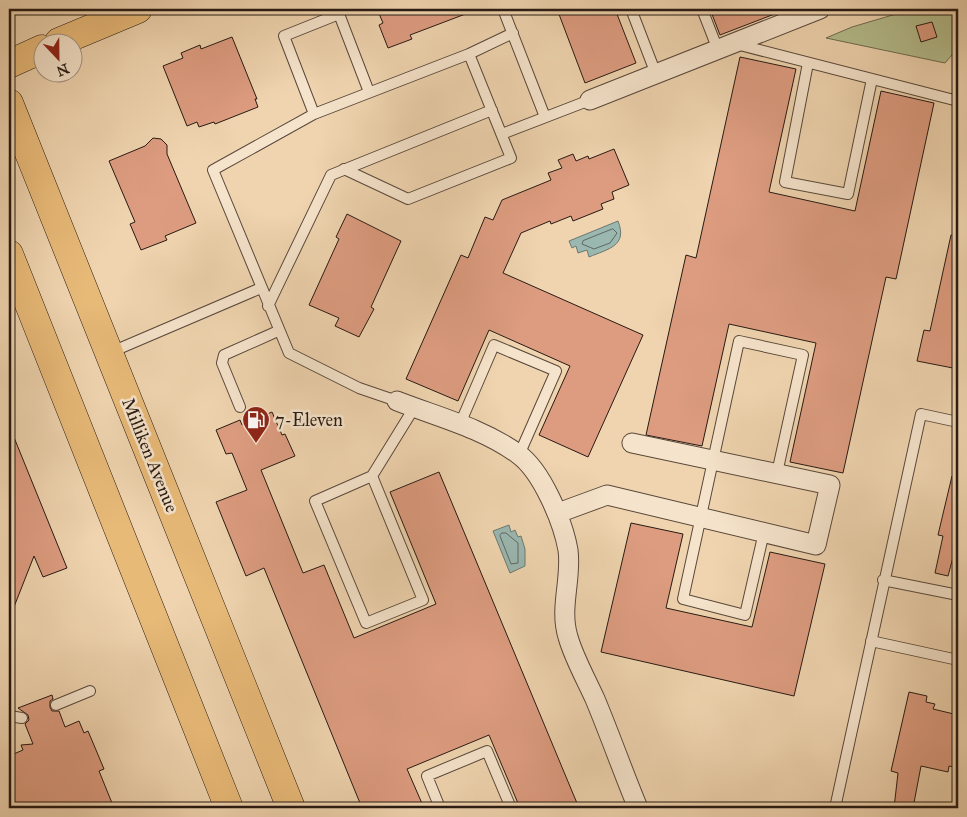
<svg xmlns="http://www.w3.org/2000/svg" width="967" height="817" font-family="'IM FELL Great Primer',serif">
<rect width="100%" height="100%" fill="#efd4af"/>
<filter id="stains"><feTurbulence type="fractalNoise" baseFrequency=".004" numOctaves="4"/><feColorMatrix values="0 0 0 0 .2 0 0 0 0 .09 0 0 0 0 .02 0 0 0 .5 -.17"/></filter>
<radialGradient id="worn" r=".72"><stop offset=".6" stop-color="#630" stop-opacity="0"/><stop offset="1" stop-color="#630" stop-opacity=".3"/></radialGradient>
<path fill="#b5bd8d" stroke="#6e6c50" d="M 913,9 L 958,9 L 958,48 L 945,63 L 826,38 L 852,27 Z"/>
<path fill="#9ab7b0" stroke="#6c7871" d="M 618,221 C 628,246 608,249 589,257 L 587,250 L 578,253 L 576,246 L 572,248 L 569,241 Z
M 509,525 L 511,532 L 515,530 L 518,537 L 521,536 L 525,549 L 525,566 L 510,573 L 493,531 Z"/>
<g fill="none" stroke-linecap="round" stroke-linejoin="round">
<path stroke="#606862" stroke-width="1" d="M 613,229 L 617,233 L 610,243 L 594,249 L 582,244 L 583,241 Z
M 502,533 L 506,533 L 518,543 L 518,563 L 511,564 L 500,536 Z"/>
</g>
<path fill="#dd9c80" stroke="#271a13" d="M 377,9 L 475,9 L 476,10 L 410,35 L 412,39 L 388,48 L 379,25 L 383,23 Z
M 557,9 L 615,9 L 636,63 L 585,83 Z
M 710,9 L 784,9 L 785,10 L 720,35 Z
M 932,22 L 937,37 L 921,42 L 916,26 Z
M 232,37 L 257,99 L 255,99 L 258,107 L 215,124 L 214,122 L 199,127 L 197,122 L 187,126 L 163,66 L 183,58 L 181,53 L 200,45 L 201,49 Z
M 740,57 L 796,69 L 769,192 L 855,211 L 881,91 L 934,103 L 896,279 L 886,277 L 843,473 L 790,462 L 816,343 L 729,324 L 702,446 L 646,435 L 686,255 L 696,258 Z
M 153,138 L 161,139 L 167,145 L 167,154 L 196,223 L 165,236 L 167,240 L 141,250 L 130,224 L 135,222 L 109,161 L 145,146 Z
M 614,149 L 629,185 L 612,192 L 614,199 L 601,204 L 603,209 L 573,221 L 571,216 L 551,224 L 550,221 L 521,233 L 503,273 L 643,335 L 588,457 L 539,435 L 570,366 L 489,330 L 458,401 L 406,379 L 461,255 L 468,258 L 485,217 L 493,220 L 502,200 L 551,180 L 548,173 L 562,168 L 558,160 L 573,154 L 576,161 L 588,156 L 589,159 Z
M 347,214 L 401,241 L 371,307 L 374,309 L 359,337 L 335,326 L 339,318 L 309,305 L 339,239 L 336,237 Z
M 951,235 L 958,235 L 958,369 L 917,361 L 924,330 L 930,331 Z
M 272,412 L 282,435 L 285,434 L 295,456 L 261,470 L 303,573 L 324,565 L 354,638 L 436,604 L 390,492 L 439,472 L 579,808 L 520,808 L 489,735 L 407,769 L 424,808 L 362,808 L 264,568 L 246,576 L 216,502 L 247,490 L 232,453 L 226,454 L 216,430 L 240,420 L 242,425 Z
M 9,425 L 67,568 L 43,577 L 34,556 L 10,617 Z
M 952,476 L 958,476 L 958,546 L 956,546 L 948,576 L 935,573 L 943,536 L 938,535 Z
M 631,523 L 683,534 L 666,608 L 752,627 L 770,552 L 825,564 L 794,696 L 601,652 Z
M 909,692 L 927,696 L 926,702 L 935,704 L 933,709 L 958,715 L 958,768 L 949,766 L 948,772 L 921,766 L 913,808 L 894,808 L 898,773 L 891,771 Z
M 52,695 L 53,699 L 50,701 L 50,707 L 52,711 L 59,711 L 65,727 L 79,721 L 84,733 L 88,731 L 104,769 L 99,771 L 114,808 L 9,808 L 9,756 L 23,750 L 21,745 L 33,744 L 25,724 L 29,720 L 28,715 L 18,708 Z"/>
<g fill="none" stroke-linecap="round" stroke-linejoin="round">
<defs>
<path id="lane" d="M 503,9 L 545,117
M 631,9 L 656,74
M 702,9 L 718,50
M 736,44 L 958,101
M 808,63 L 785,182 L 848,194 L 872,79
M 314,114 L 284,36 L 339,14 L 369,92
M 502,134 L 590,100
M 344,169 L 408,199 L 511,158 L 469,54
M 268,306 L 331,175 L 492,110
M 109,353 L 261,288
M 397,401 L 359,388 L 289,353 L 213,170 L 314,114 L 469,54 L 513,33
M 240,407 L 222,363 L 224,355 L 278,331
M 460,424 L 494,345 L 556,371 L 519,455
M 372,476 L 315,501 L 366,623 L 423,600 L 372,476 L 414,408
M 764,532 L 745,615 L 683,599 L 739,341 L 803,355 L 777,473
M 883,580 L 958,595
M 871,641 L 958,660
M 56,705 L 90,691
M 9,716 L 22,718
M 440,808 L 427,776 L 487,751 L 511,808
M 835,808 L 921,414 L 958,422"/>
<path id="street" d="M 590,100 L 820,9
M 397,401 C 438,417 482,428 518,454 C 542,471 563,522 568,550 C 572,579 559,608 568,637 C 574,658 586,679 595,699 C 610,735 623,772 638,808
M 558,513 L 607,495 L 816,545 L 830,485 L 632,443"/>
<path id="primary" d="M 59,42 L 138,9
M 9,64 L 42,49
M 9,103 C 102,338 199,572 291,808
M 9,254 L 229,808"/>
</defs>
<use href="#lane" stroke="#59483a" stroke-width="12"/>
<use href="#street" stroke="#59483a" stroke-width="21"/>
<use href="#primary" stroke="#271a13" stroke-width="29"/>
<use href="#lane" stroke="#f5e3cb" stroke-width="10"/>
<use href="#street" stroke="#f5e3cb" stroke-width="19"/>
<use href="#primary" stroke="#e8ba78" stroke-width="28"/>
</g>
<defs>
<symbol id="fuel-pin" viewBox="-11 -11 22 30"><path d="M0 17L-7.5 6A9.5 9.5 0 1 1 7.5 6Z" fill="#8f2418" stroke="#f5e3cb"/><path d="M-5.5-6h7V0h2V4h1.3V-2.5L3-4.5l.8-.8L6-3V5H2.5V1h-1V6h-7ZM-4.2-4.7v3.2H.2V-4.7Z" fill="#fff"/></symbol>
</defs>
<g fill-rule="evenodd">
<use href="#fuel-pin" x="240" y="404" width="32" height="43"/>
</g>
<g text-anchor="middle" stroke-width="5" stroke-linejoin="round" paint-order="stroke">
<g font-size="18" fill="#271a13" stroke="#f5e3cb" text-anchor="start">
<text x="275" y="426">7-Eleven</text>
</g>
<g font-size="18" fill="#271a13" stroke="#f5e3cb">
<text transform="translate(150 455) rotate(68)" y="6">Milliken Avenue</text>
</g>
</g>
<rect width="967" height="817" fill="none" stroke="#efd4af" stroke-width="30"/>
<rect x="10" y="10" width="947" height="797" fill="none" stroke="#271a13" stroke-width="2.5"/>
<rect x="15" y="15" width="937" height="787" fill="none" stroke="#271a13"/>
<g transform="translate(58 58) rotate(158)"><circle r="24" fill="#f5e3cb" stroke="#a39381"/>
<path d="M0-4L9 19L0 12L-9 19Z" fill="#8f2418"/>
<text y="-8" font-size="14" font-weight="bold" text-anchor="middle" fill="#271a13">N</text>
</g>
<rect width="100%" height="100%" filter="url(#stains)"/>
<rect width="100%" height="100%" fill="url(#worn)"/>
</svg>
